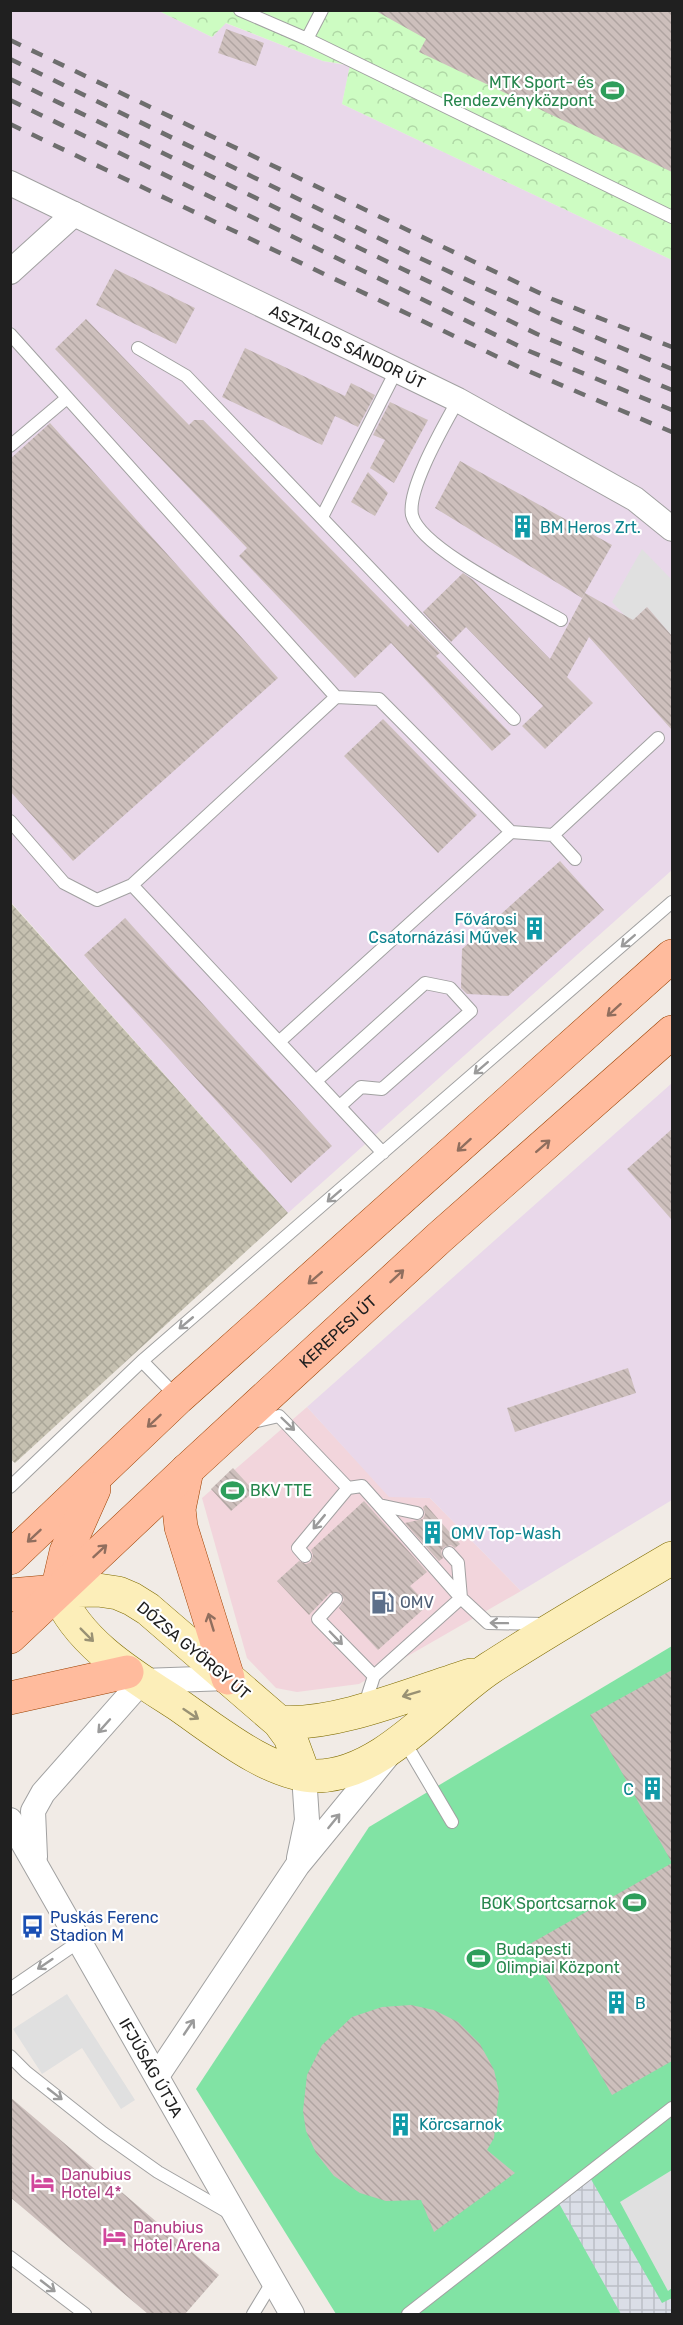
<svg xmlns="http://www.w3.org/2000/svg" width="683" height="2325" font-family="Rubik,sans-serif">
<defs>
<pattern id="construction-cross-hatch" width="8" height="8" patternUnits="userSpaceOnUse" patternTransform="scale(1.5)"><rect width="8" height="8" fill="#c6c1b1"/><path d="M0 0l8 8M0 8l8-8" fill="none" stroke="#aaa698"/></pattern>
<pattern id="park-crowns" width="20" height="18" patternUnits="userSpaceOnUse" patternTransform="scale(1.5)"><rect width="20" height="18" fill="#cdfcc2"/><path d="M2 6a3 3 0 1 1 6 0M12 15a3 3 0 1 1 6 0" fill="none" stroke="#b0d8a6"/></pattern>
<pattern id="plaza-grid" width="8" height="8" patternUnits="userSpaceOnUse" patternTransform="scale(1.5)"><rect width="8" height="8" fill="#dadee7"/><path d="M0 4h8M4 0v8" fill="none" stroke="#bbbec6"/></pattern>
<pattern id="building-back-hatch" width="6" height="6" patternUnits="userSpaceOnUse" patternTransform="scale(1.5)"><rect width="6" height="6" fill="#cdbfbc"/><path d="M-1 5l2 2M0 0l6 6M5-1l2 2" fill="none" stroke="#b0a4a1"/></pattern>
</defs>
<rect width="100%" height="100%" fill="#f1ebe6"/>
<path fill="#f2d5dc" d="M 307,1407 L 389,1496 L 430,1498 L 521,1591 L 359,1684 L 297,1692 L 276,1688 L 247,1658 L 202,1498 Z"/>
<path fill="#e9d8ea" d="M 10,11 L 159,11 L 212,37 L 225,23 L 323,61 L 350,66 L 342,104 L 672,260 L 672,870 L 288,1213 L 11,902 Z
M 672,1083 L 672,1500 L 521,1591 L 430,1498 L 389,1497 L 307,1407 Z"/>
<path fill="url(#construction-cross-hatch)" d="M 10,902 L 288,1213 L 15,1463 L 10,1459 Z"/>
<path fill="url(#park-crowns)" d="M 159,11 L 672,11 L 672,260 L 342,104 L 350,65 L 323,61 L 226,23 L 212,37 Z"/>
<path fill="#81e3a4" d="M 672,1646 L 672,2314 L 336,2314 L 196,2089 L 369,1827 Z"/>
<path fill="#e0e0e0" d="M 642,549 L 672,580 L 672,636 L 647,607 L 631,622 L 612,602 Z
M 67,1994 L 135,2100 L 121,2109 L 82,2048 L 42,2074 L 13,2029 Z
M 672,2170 L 672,2288 L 668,2291 L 620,2202 Z"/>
<path fill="url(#plaza-grid)" d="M 588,2174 L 662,2303 L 672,2298 L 672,2314 L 621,2314 L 556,2198 Z"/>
<path fill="url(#building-back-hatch)" d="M 374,10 L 672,10 L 672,172 L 419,52 L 426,39 Z
M 226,29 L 264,43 L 256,66 L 218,53 Z
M 115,269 L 195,308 L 176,344 L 96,305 Z
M 86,319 L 189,425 L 194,420 L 203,420 L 408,627 L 411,623 L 440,653 L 436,656 L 511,734 L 492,751 L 391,643 L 355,678 L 239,556 L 247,548 L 55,349 Z
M 245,348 L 345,396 L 351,383 L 375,395 L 358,427 L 335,416 L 322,445 L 222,397 Z
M 390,402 L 428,420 L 394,483 L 370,468 L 385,440 L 373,435 Z
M 50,423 L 278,678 L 73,861 L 10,791 L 10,459 Z
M 460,461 L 612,545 L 582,598 L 435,508 Z
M 368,472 L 388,493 L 375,516 L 351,502 Z
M 463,573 L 473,580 L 550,659 L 585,593 L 633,620 L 647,607 L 672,636 L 672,730 L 589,637 L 567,677 L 593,703 L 545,749 L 522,726 L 543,706 L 466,627 L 451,642 L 423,612 Z
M 383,719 L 477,815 L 438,853 L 344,756 Z
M 560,861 L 604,910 L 508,996 L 467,994 L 461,988 L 462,949 Z
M 125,918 L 332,1146 L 291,1183 L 84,955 Z
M 672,1129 L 672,1220 L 627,1169 Z
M 628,1368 L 636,1393 L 515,1432 L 507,1408 Z
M 233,1468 L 254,1491 L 231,1511 L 211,1489 Z
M 364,1501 L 427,1572 L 410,1586 L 428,1605 L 378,1650 L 339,1608 L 344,1600 L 341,1593 L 330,1593 L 309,1615 L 277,1581 L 299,1561 L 306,1564 L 311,1562 L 313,1555 L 311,1550 Z
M 426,1505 L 460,1544 L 455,1548 L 451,1545 L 444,1547 L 441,1551 L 443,1558 L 439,1561 L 405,1523 L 423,1519 L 425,1514 L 423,1507 Z
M 672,1670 L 672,2061 L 612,2095 L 528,1945 L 672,1863 L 590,1715 Z
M 411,2005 L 434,2010 L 458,2022 L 480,2044 L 494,2070 L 499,2092 L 494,2138 L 487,2150 L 515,2173 L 434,2232 L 421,2200 L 386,2201 L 360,2193 L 334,2176 L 316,2153 L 306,2131 L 303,2111 L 307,2075 L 322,2045 L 352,2017 L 382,2007 Z
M 10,2097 L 219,2275 L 185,2314 L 148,2314 L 10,2197 Z"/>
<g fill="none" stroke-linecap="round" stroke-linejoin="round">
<defs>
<path id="service" d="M 240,10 L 307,39 L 672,217
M 307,39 L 322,10
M 10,334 L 336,697 L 132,885 L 97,900 L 64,883 L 10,821
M 138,348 L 186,376 L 514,719
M 458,400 C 445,424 407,488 412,515 C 420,549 529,601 561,620
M 10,446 L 67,398
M 322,517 L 397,369
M 336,697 L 379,699 L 511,832 L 553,835 L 658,738
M 553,835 L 575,859
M 132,885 L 383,1153
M 280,1041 L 511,832
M 317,1080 L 425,983 L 450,988 L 471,1011 L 382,1089 L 361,1087 L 340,1106
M 142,1361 L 176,1396
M 253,1422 L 279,1416 L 348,1488
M 10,1487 L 142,1361 L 672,902
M 379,1505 L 461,1598 L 488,1623 L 544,1624
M 305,1556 L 298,1548 L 348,1488 L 362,1486 L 379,1505 L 417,1513
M 336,1599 L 318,1619 L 374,1676
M 364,1707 L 374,1676 L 461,1598 L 458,1563 L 449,1553
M 403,1739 L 452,1822
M 10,1989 L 80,1941
M 10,2056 L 26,2072 L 103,2133 L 158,2172 L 231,2214
M 10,2257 L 85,2314
M 253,2314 L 273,2281
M 408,2314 L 672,2108"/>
<g id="minor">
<path id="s1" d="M 10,183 L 458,400 L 635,499 L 672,529"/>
<path d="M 10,272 L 74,214"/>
<path id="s2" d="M 10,1820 L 292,2314"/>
<path d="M 35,1857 L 33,1811 L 43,1793 L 142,1681 L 228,1678"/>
<path d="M 299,1858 L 307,1820 L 304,1775"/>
<path d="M 157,2076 L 297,1866 L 389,1754"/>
</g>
<path id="secondary" d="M 279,1722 C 335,1727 416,1692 471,1675
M 304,1775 L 290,1737 L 279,1722 L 148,1609 L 132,1599 L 118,1593 L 98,1590 L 57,1591 C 78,1643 132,1675 177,1704 C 215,1730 269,1775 316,1776 C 382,1776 439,1702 490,1668 C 550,1629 611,1594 672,1558"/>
<g id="primary">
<path d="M 187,1470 L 179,1509 L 181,1527 L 228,1678"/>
<path d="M 10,1558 L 178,1398 L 672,956"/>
<path d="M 57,1591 L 66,1552 L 94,1489"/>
<path d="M 10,1595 L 57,1591"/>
<path id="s3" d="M 10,1637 L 187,1470 L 440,1237 L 672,1032"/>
<path d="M 10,1698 L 127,1672"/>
</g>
</defs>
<use href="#service" stroke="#a1a1a1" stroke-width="14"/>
<use href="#minor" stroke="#a1a1a1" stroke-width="26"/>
<use href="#secondary" stroke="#7e6b00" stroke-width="34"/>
<use href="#primary" stroke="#9c4000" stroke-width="34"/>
<use href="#service" stroke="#fff" stroke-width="12"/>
<use href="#minor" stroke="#fff" stroke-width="24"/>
<use href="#secondary" stroke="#fceeb9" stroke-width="33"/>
<use href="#primary" stroke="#ffbb9d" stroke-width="33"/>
<path stroke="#6e6e6e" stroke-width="4.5" stroke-dasharray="12 12" stroke-linecap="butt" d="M 10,40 L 552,299 L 672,347
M 10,59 L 424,260 L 545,316 L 672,369
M 10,79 L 537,334 L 672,390
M 10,100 L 529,351 L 672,410
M 10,124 L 521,368 L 672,432"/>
</g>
<defs><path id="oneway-shaft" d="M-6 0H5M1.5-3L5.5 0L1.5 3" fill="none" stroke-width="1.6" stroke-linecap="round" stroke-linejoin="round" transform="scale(1.5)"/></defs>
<g stroke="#9b9b9b">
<use href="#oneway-shaft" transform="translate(628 941) rotate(139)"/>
<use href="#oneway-shaft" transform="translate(481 1068) rotate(139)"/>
<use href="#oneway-shaft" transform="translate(334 1196) rotate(139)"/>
<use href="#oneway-shaft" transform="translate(186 1323) rotate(140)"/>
<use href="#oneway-shaft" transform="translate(288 1424) rotate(44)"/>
<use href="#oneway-shaft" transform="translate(319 1522) rotate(130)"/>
<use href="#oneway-shaft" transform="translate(499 1623) rotate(-179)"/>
<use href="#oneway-shaft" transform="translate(336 1638) rotate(46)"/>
<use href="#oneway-shaft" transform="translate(104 1726) rotate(132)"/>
<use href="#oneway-shaft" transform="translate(334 1821) rotate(-51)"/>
<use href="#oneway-shaft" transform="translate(45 1964) rotate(146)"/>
<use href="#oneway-shaft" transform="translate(189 2027) rotate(-56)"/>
<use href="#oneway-shaft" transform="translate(55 2094) rotate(38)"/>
<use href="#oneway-shaft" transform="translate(48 2286) rotate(38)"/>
</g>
<g stroke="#906e5e">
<use href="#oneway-shaft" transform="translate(614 1010) rotate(138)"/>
<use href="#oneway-shaft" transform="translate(464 1145) rotate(138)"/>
<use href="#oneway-shaft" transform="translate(543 1146) rotate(-41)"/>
<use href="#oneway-shaft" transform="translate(397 1276) rotate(-43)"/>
<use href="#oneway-shaft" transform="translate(315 1278) rotate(139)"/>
<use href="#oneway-shaft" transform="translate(154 1421) rotate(137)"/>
<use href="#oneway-shaft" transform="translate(34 1536) rotate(137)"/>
<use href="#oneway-shaft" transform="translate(100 1551) rotate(-43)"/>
<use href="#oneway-shaft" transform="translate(211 1622) rotate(-107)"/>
</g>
<g stroke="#999174">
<use href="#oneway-shaft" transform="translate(87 1635) rotate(45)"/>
<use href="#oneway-shaft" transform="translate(411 1694) rotate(163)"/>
<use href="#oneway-shaft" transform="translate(191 1714) rotate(34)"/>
</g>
<defs>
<symbol id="stadium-bare" viewBox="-9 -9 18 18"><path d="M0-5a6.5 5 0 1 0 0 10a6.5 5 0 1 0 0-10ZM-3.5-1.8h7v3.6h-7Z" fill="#2e9e5b" stroke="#fff" stroke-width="2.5" paint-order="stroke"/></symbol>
<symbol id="building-bare" viewBox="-9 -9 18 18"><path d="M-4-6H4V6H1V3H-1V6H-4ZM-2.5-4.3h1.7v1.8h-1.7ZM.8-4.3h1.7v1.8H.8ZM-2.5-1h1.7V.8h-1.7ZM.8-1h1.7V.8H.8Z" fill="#0f9aa8" stroke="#fff" stroke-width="2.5" paint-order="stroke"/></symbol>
<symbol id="fuel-bare" viewBox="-9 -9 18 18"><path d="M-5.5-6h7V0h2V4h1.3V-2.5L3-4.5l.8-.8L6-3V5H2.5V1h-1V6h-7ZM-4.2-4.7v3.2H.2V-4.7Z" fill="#5c6f8a" stroke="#fff" stroke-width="2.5" paint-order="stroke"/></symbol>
<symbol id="bus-bare" viewBox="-9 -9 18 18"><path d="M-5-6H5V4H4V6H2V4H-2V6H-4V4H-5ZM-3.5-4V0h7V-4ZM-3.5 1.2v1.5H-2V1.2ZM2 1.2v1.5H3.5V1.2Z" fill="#1a4fb4" stroke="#fff" stroke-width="2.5" paint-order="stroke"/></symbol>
<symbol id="hotel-bare" viewBox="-9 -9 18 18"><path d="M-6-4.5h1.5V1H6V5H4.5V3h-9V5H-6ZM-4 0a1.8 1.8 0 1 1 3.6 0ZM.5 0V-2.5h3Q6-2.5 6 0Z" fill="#d1479c" stroke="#fff" stroke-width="2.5" paint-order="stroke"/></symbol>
</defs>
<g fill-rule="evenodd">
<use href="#stadium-bare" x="596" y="74" width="33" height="33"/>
<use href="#building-bare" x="506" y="510" width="33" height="33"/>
<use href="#building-bare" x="518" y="912" width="33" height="33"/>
<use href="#stadium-bare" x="216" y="1474" width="33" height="33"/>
<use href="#building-bare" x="416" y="1516" width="33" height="33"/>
<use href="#fuel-bare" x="366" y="1586" width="33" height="33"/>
<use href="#building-bare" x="636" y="1772" width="33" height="33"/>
<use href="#stadium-bare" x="618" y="1886" width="33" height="33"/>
<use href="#bus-bare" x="16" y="1910" width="33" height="33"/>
<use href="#stadium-bare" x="462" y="1942" width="33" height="33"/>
<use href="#building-bare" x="600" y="1986" width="33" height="33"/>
<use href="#building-bare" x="384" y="2108" width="33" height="33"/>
<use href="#hotel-bare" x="26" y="2166" width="33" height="33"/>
<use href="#hotel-bare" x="98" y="2220" width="33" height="33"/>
</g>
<g text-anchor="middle" stroke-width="4.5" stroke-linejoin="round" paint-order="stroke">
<g font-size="16" fill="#27864d" stroke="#fff" text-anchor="end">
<text x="594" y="88">MTK Sport- és<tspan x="594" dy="18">Rendezvényközpont</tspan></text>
<text x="250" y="1496" text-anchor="start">BKV TTE</text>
<text x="616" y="1909">BOK Sportcsarnok</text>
<text x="496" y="1955" text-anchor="start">Budapesti<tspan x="496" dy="18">Olimpiai Központ</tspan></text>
</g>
<g font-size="16" fill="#202020" stroke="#fff">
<text dy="6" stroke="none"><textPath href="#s1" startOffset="375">ASZTALOS SÁNDOR ÚT</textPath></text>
<text dy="6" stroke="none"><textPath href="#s3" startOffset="448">KEREPESI ÚT</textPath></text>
<text transform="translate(194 1650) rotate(40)" y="6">DÓZSA GYÖRGY ÚT</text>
<text dy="6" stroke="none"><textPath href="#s2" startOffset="285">IFJÚSÁG ÚTJA</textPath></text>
</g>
<g font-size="16" fill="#0d838f" stroke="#fff" text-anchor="start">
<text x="540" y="533">BM Heros Zrt.</text>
<text x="517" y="925" text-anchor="end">Fővárosi<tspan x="517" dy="18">Csatornázási Művek</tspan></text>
<text x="451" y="1539">OMV Top-Wash</text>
<text x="634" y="1795" text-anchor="end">C</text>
<text x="635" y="2009">B</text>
<text x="419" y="2130">Körcsarnok</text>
</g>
<g font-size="16" fill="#4e5e75" stroke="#fff" text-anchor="start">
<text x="400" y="1608">OMV</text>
</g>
<g font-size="16" fill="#164399" stroke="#fff" text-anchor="start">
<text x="50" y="1923">Puskás Ferenc<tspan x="50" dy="18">Stadion M</tspan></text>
</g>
<g font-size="16" fill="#b23c85" stroke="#fff" text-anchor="start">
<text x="61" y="2180">Danubius<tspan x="61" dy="18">Hotel 4*</tspan></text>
<text x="133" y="2233">Danubius<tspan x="133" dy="18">Hotel Arena</tspan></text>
</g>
</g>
<rect width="683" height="2325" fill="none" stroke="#202020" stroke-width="24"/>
</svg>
